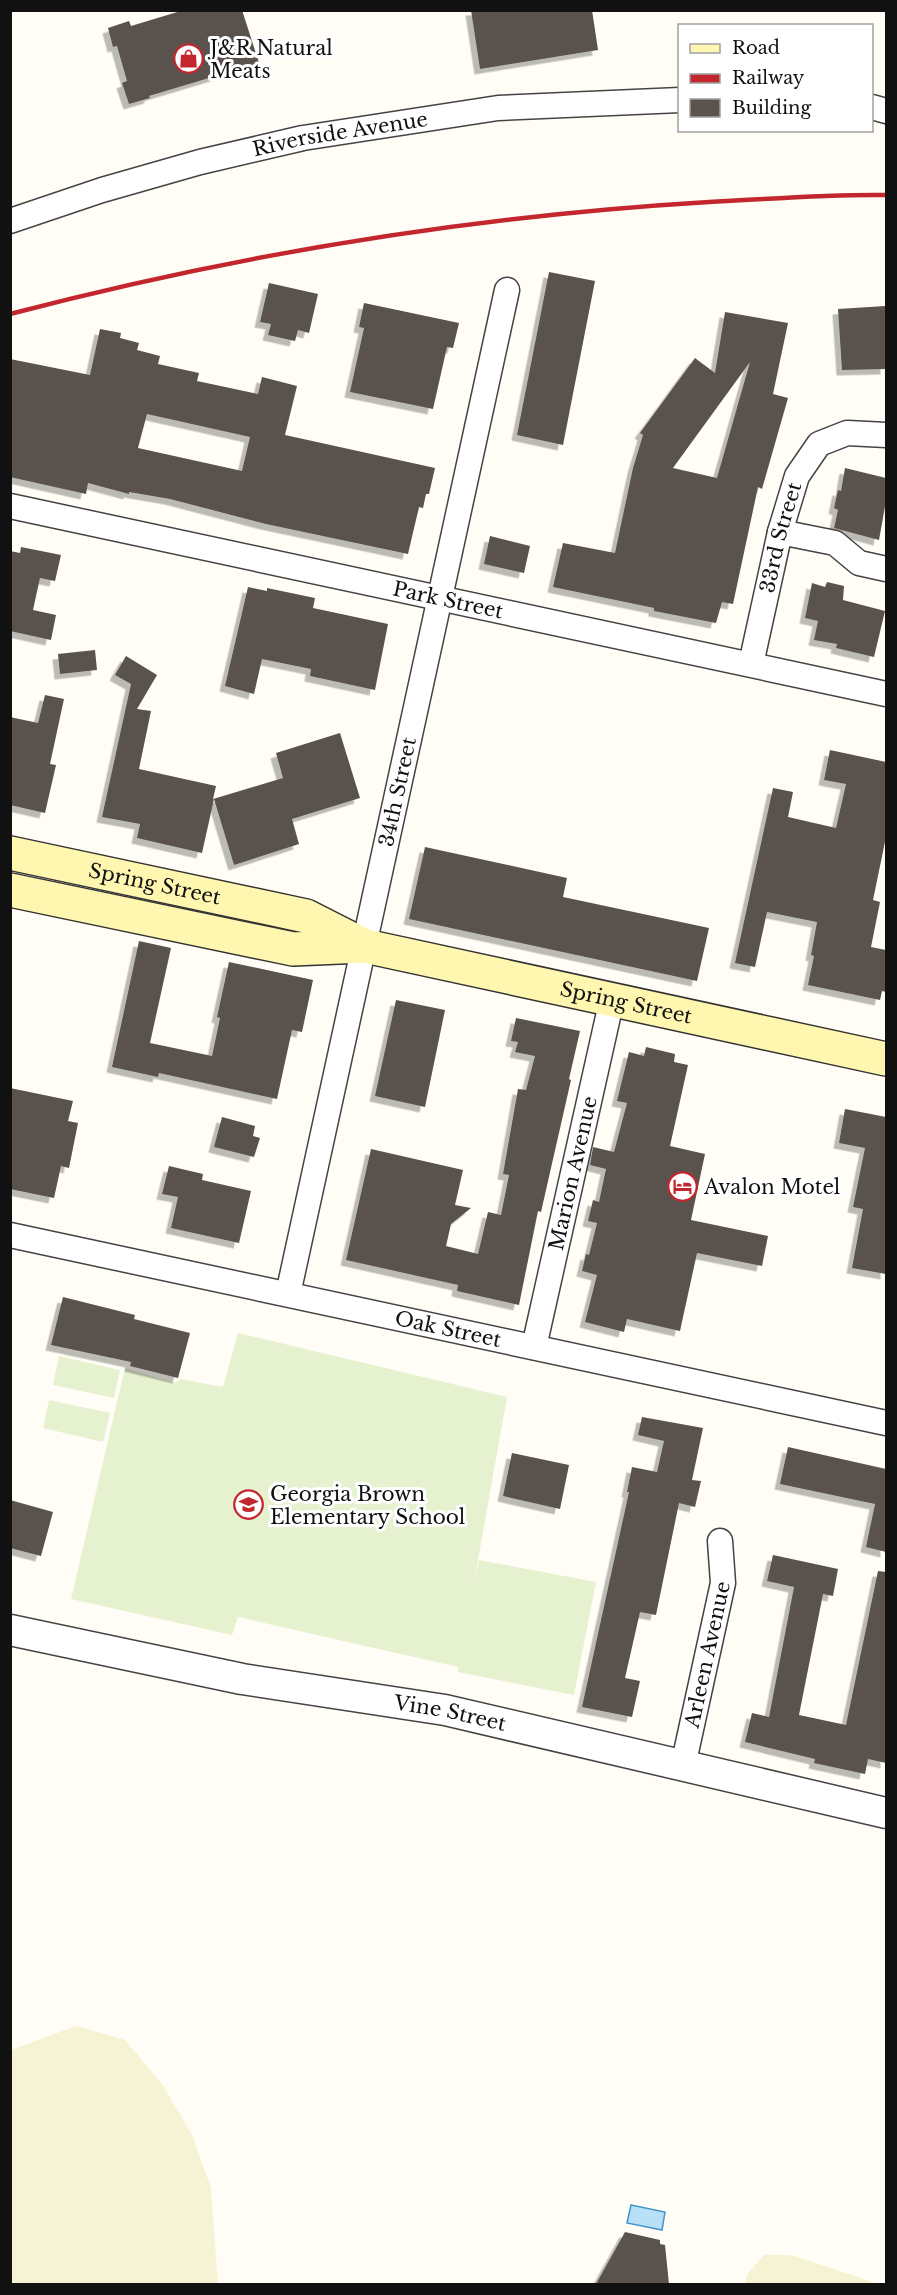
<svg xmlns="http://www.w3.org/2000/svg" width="897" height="2295" font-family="'Libre Baskerville',serif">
<defs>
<filter id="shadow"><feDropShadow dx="-5.5" dy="5.5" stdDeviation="0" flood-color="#0004"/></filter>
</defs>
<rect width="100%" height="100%" fill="#fffdf5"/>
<path fill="#f6f3d4" d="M 76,2026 L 125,2040 L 162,2084 L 192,2135 L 211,2188 L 218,2284 L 11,2284 L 11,2050 Z
M 764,2255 L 791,2255 L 879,2284 L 744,2284 L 748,2273 Z"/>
<path fill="#e6f2cf" d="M 238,1333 L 507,1397 L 473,1588 L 479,1560 L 596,1582 L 574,1695 L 458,1672 L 458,1667 L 238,1617 L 232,1635 L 71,1599 L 125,1368 L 175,1383 L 181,1379 L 223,1387 Z
M 59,1356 L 120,1370 L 114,1398 L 53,1385 Z
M 49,1400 L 110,1413 L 103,1442 L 43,1428 Z"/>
<path fill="#b9e0f7" stroke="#3f96cf" stroke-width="1.5" d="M 631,2205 L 665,2212 L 662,2230 L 627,2223 Z"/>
<path fill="#5a524d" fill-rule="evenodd" filter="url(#shadow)" d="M 184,10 L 242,10 L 261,69 L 240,75 L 239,69 L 149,96 L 150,98 L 129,104 L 122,83 L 127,81 L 117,46 L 113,47 L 108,28 L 129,21 L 131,26 Z
M 471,10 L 592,10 L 598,50 L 480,69 Z
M 549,272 L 595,281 L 563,445 L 517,435 Z
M 269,283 L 318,294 L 309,333 L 298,330 L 295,341 L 268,335 L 271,324 L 260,322 Z
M 364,303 L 459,323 L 453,348 L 447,347 L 433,409 L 350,392 L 364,328 L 359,327 Z
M 885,306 L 886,369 L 842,370 L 838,309 Z
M 725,312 L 788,323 L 773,394 L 788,398 L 762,489 L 758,487 L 733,604 L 722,602 L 716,623 L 654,611 L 654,608 L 553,587 L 563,543 L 615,553 L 633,468 L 643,435 L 640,433 L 695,358 L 715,373 ZM 750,362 L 717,478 L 673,468 Z
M 100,329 L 121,333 L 120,338 L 139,343 L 137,350 L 160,356 L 158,364 L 199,373 L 197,381 L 258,394 L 262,377 L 297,386 L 285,435 L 435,468 L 429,494 L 426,494 L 423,508 L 419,507 L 408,554 L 266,524 L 170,499 L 129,492 L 129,494 L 88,483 L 86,494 L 10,477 L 10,359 L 90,375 ZM 147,414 L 250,437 L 242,471 L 138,448 Z
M 845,468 L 886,478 L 886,501 L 879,540 L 834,528 L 838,510 L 834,508 L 838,490 L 841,491 Z
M 490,536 L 530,546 L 524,573 L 484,564 Z
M 21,547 L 61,555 L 55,581 L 40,578 L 33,610 L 56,615 L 51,640 L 10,631 L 10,551 L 20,553 Z
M 827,582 L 844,586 L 843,600 L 885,611 L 874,657 L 836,648 L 837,644 L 814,640 L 818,621 L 805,618 L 812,583 L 825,587 Z
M 248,587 L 267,591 L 267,588 L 315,598 L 313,608 L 388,624 L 375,690 L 310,676 L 311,669 L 262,659 L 254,694 L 225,686 Z
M 95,650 L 97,670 L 60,674 L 58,654 Z
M 126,656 L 157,675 L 137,709 L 151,711 L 139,769 L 216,786 L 213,799 L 283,778 L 276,753 L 340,733 L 360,798 L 292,819 L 299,844 L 234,865 L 214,799 L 202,853 L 137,838 L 140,824 L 102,817 L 131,684 L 115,675 Z
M 45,695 L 64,699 L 50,764 L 56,765 L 45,813 L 10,805 L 10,717 L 38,723 Z
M 830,750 L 886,762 L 886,837 L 873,900 L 880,902 L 871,947 L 886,950 L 886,992 L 882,991 L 880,1000 L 808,985 L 814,956 L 811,955 L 817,922 L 767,912 L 755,967 L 735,963 L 773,788 L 793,792 L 788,817 L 836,828 L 846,784 L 824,780 Z
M 425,847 L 567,878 L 563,897 L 709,928 L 697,981 L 409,919 Z
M 139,941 L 171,948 L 150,1043 L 212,1056 L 220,1018 L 217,1017 L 229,962 L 313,980 L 302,1032 L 292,1030 L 277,1099 L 159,1073 L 158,1077 L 112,1067 Z
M 396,1000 L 445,1010 L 425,1107 L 375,1096 Z
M 516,1018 L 580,1031 L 569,1079 L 571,1080 L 541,1212 L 538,1211 L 519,1305 L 457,1291 L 458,1285 L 346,1260 L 371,1149 L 463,1170 L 455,1205 L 471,1208 L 451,1224 L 446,1246 L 478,1254 L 488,1212 L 501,1215 L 509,1175 L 503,1174 L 518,1089 L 526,1090 L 535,1056 L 515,1052 L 518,1042 L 511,1041 Z
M 646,1047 L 675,1054 L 674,1062 L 688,1065 L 670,1146 L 705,1154 L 691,1220 L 768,1236 L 762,1266 L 697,1253 L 680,1331 L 627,1319 L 624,1332 L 585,1322 L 597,1275 L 582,1271 L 586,1254 L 589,1255 L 597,1223 L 588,1221 L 593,1200 L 599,1202 L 606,1169 L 590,1165 L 593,1147 L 614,1152 L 627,1103 L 617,1101 L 629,1052 L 644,1056 Z
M 10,1088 L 73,1101 L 68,1121 L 78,1123 L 69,1168 L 61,1166 L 54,1198 L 10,1189 Z
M 845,1109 L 886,1117 L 886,1274 L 852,1268 L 863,1209 L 853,1207 L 865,1148 L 839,1143 Z
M 222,1117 L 255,1126 L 253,1136 L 260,1138 L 254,1157 L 214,1147 Z
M 169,1166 L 203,1174 L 202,1180 L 251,1191 L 239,1243 L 171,1228 L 178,1197 L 162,1194 Z
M 63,1297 L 135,1315 L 134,1319 L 190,1333 L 178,1378 L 130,1366 L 131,1362 L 51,1345 Z
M 642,1417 L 703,1428 L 692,1480 L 701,1481 L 695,1507 L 679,1503 L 656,1615 L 640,1612 L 625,1678 L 640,1681 L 632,1717 L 582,1707 L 629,1492 L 627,1492 L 632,1467 L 657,1472 L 664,1441 L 638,1435 Z
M 788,1447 L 886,1469 L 886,1552 L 866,1547 L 875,1504 L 780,1484 Z
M 512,1453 L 569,1465 L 560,1509 L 503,1496 Z
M 10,1500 L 53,1512 L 41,1556 L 10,1548 Z
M 773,1555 L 838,1569 L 833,1596 L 823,1594 L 799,1715 L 846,1725 L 878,1571 L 886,1572 L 886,1763 L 868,1759 L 865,1774 L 814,1763 L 815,1759 L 745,1742 L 752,1713 L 769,1717 L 794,1587 L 767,1581 Z
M 625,2232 L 660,2240 L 660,2244 L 665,2245 L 669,2284 L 596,2284 Z"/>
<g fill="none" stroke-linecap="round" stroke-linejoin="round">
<defs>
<g id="minor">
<path d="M 872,107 L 886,111"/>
<path id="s1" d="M 10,221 L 102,190 L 200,162 L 303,138 L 498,108 L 680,100"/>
<path id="s2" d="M 10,506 L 886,694"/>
<path d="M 780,532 L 835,543 L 859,563 L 886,569"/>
<path id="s3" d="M 751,664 L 780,532 L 797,476 L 819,444 L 847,433 L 886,435"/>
<path id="s4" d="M 10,1235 L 886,1423"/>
<path id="s5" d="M 288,1294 L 507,290"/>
<path id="s6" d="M 534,1347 L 612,999"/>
<path id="s7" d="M 683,1766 L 723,1583 L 720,1541"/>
</g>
<g id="tertiary">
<path id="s8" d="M 10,1630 L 242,1679 L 445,1710 L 886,1813"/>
</g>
<g id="secondary">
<path id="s9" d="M 10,853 L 306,916 L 365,946 L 886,1059"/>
<path d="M 10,890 L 293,949 L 363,946"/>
</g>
</defs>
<use href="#minor" stroke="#444" stroke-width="27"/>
<use href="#tertiary" stroke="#444" stroke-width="33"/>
<use href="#secondary" stroke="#333" stroke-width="36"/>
<use href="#minor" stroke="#fff" stroke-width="24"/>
<use href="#tertiary" stroke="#fff" stroke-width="30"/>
<use href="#secondary" stroke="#fff6b0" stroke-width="33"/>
<path stroke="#c4262e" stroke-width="4.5" d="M 10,314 C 239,254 474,216 709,202 C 768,199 828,194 886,195"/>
</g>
<defs>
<symbol id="shop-ring" viewBox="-11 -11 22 22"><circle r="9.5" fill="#fff" stroke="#c4262e" stroke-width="1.5"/><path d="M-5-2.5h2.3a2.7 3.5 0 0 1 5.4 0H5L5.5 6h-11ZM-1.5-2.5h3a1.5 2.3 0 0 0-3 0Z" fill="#c4262e"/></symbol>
<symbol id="hotel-ring" viewBox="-11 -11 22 22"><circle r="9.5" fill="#fff" stroke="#c4262e" stroke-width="1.5"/><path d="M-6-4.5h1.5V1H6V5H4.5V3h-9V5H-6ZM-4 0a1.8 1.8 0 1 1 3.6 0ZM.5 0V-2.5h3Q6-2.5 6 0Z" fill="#c4262e"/></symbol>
<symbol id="school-ring" viewBox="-11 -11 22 22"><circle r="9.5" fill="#fff" stroke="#c4262e" stroke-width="1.5"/><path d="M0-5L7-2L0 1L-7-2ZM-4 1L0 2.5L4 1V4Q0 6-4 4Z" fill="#c4262e"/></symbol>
</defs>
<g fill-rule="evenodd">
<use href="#shop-ring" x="172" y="42" width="33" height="33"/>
<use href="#hotel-ring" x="666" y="1170" width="33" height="33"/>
<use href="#school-ring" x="232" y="1488" width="33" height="33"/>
</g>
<g text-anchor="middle" stroke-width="6" stroke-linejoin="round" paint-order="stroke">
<g font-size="20" fill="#111" stroke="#fff" text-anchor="start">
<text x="210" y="55">J&amp;R Natural<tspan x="210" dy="23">Meats</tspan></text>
<text x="704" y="1194">Avalon Motel</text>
<text x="270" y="1501">Georgia Brown<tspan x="270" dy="23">Elementary School</tspan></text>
</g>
<g font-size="20" fill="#111" stroke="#fff">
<text dy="7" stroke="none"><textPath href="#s1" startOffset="342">Riverside Avenue</textPath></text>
<text dy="7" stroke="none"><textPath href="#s3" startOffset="130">33rd Street</textPath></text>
<text dy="7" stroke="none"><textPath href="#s2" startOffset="448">Park Street</textPath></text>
<text dy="7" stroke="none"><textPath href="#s5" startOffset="514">34th Street</textPath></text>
<text dy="7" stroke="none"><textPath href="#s9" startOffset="148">Spring Street</textPath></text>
<text dy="7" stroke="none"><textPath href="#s9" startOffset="636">Spring Street</textPath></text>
<text dy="7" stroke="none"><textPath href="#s6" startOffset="178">Marion Avenue</textPath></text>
<text dy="7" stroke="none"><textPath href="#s4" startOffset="448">Oak Street</textPath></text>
<text dy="7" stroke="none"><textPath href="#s7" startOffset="114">Arleen Avenue</textPath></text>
<text dy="7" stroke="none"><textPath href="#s8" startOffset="448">Vine Street</textPath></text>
</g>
</g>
<rect width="897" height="2295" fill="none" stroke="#111111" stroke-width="24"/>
<rect x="678" y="24" width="195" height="108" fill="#ffffff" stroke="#a0a0a0" stroke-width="1.5"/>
<rect x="690" y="44" width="30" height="9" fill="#fff6b0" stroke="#a0a0a0" stroke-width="1.5"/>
<text x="732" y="54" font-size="18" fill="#111111">Road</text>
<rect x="690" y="74" width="30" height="9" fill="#c4262e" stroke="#a0a0a0" stroke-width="1.5"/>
<text x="732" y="84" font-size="18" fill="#111111">Railway</text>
<rect x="690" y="99" width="30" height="18" fill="#5a524d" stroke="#a0a0a0" stroke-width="1.5"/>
<text x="732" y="114" font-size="18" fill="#111111">Building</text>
</svg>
